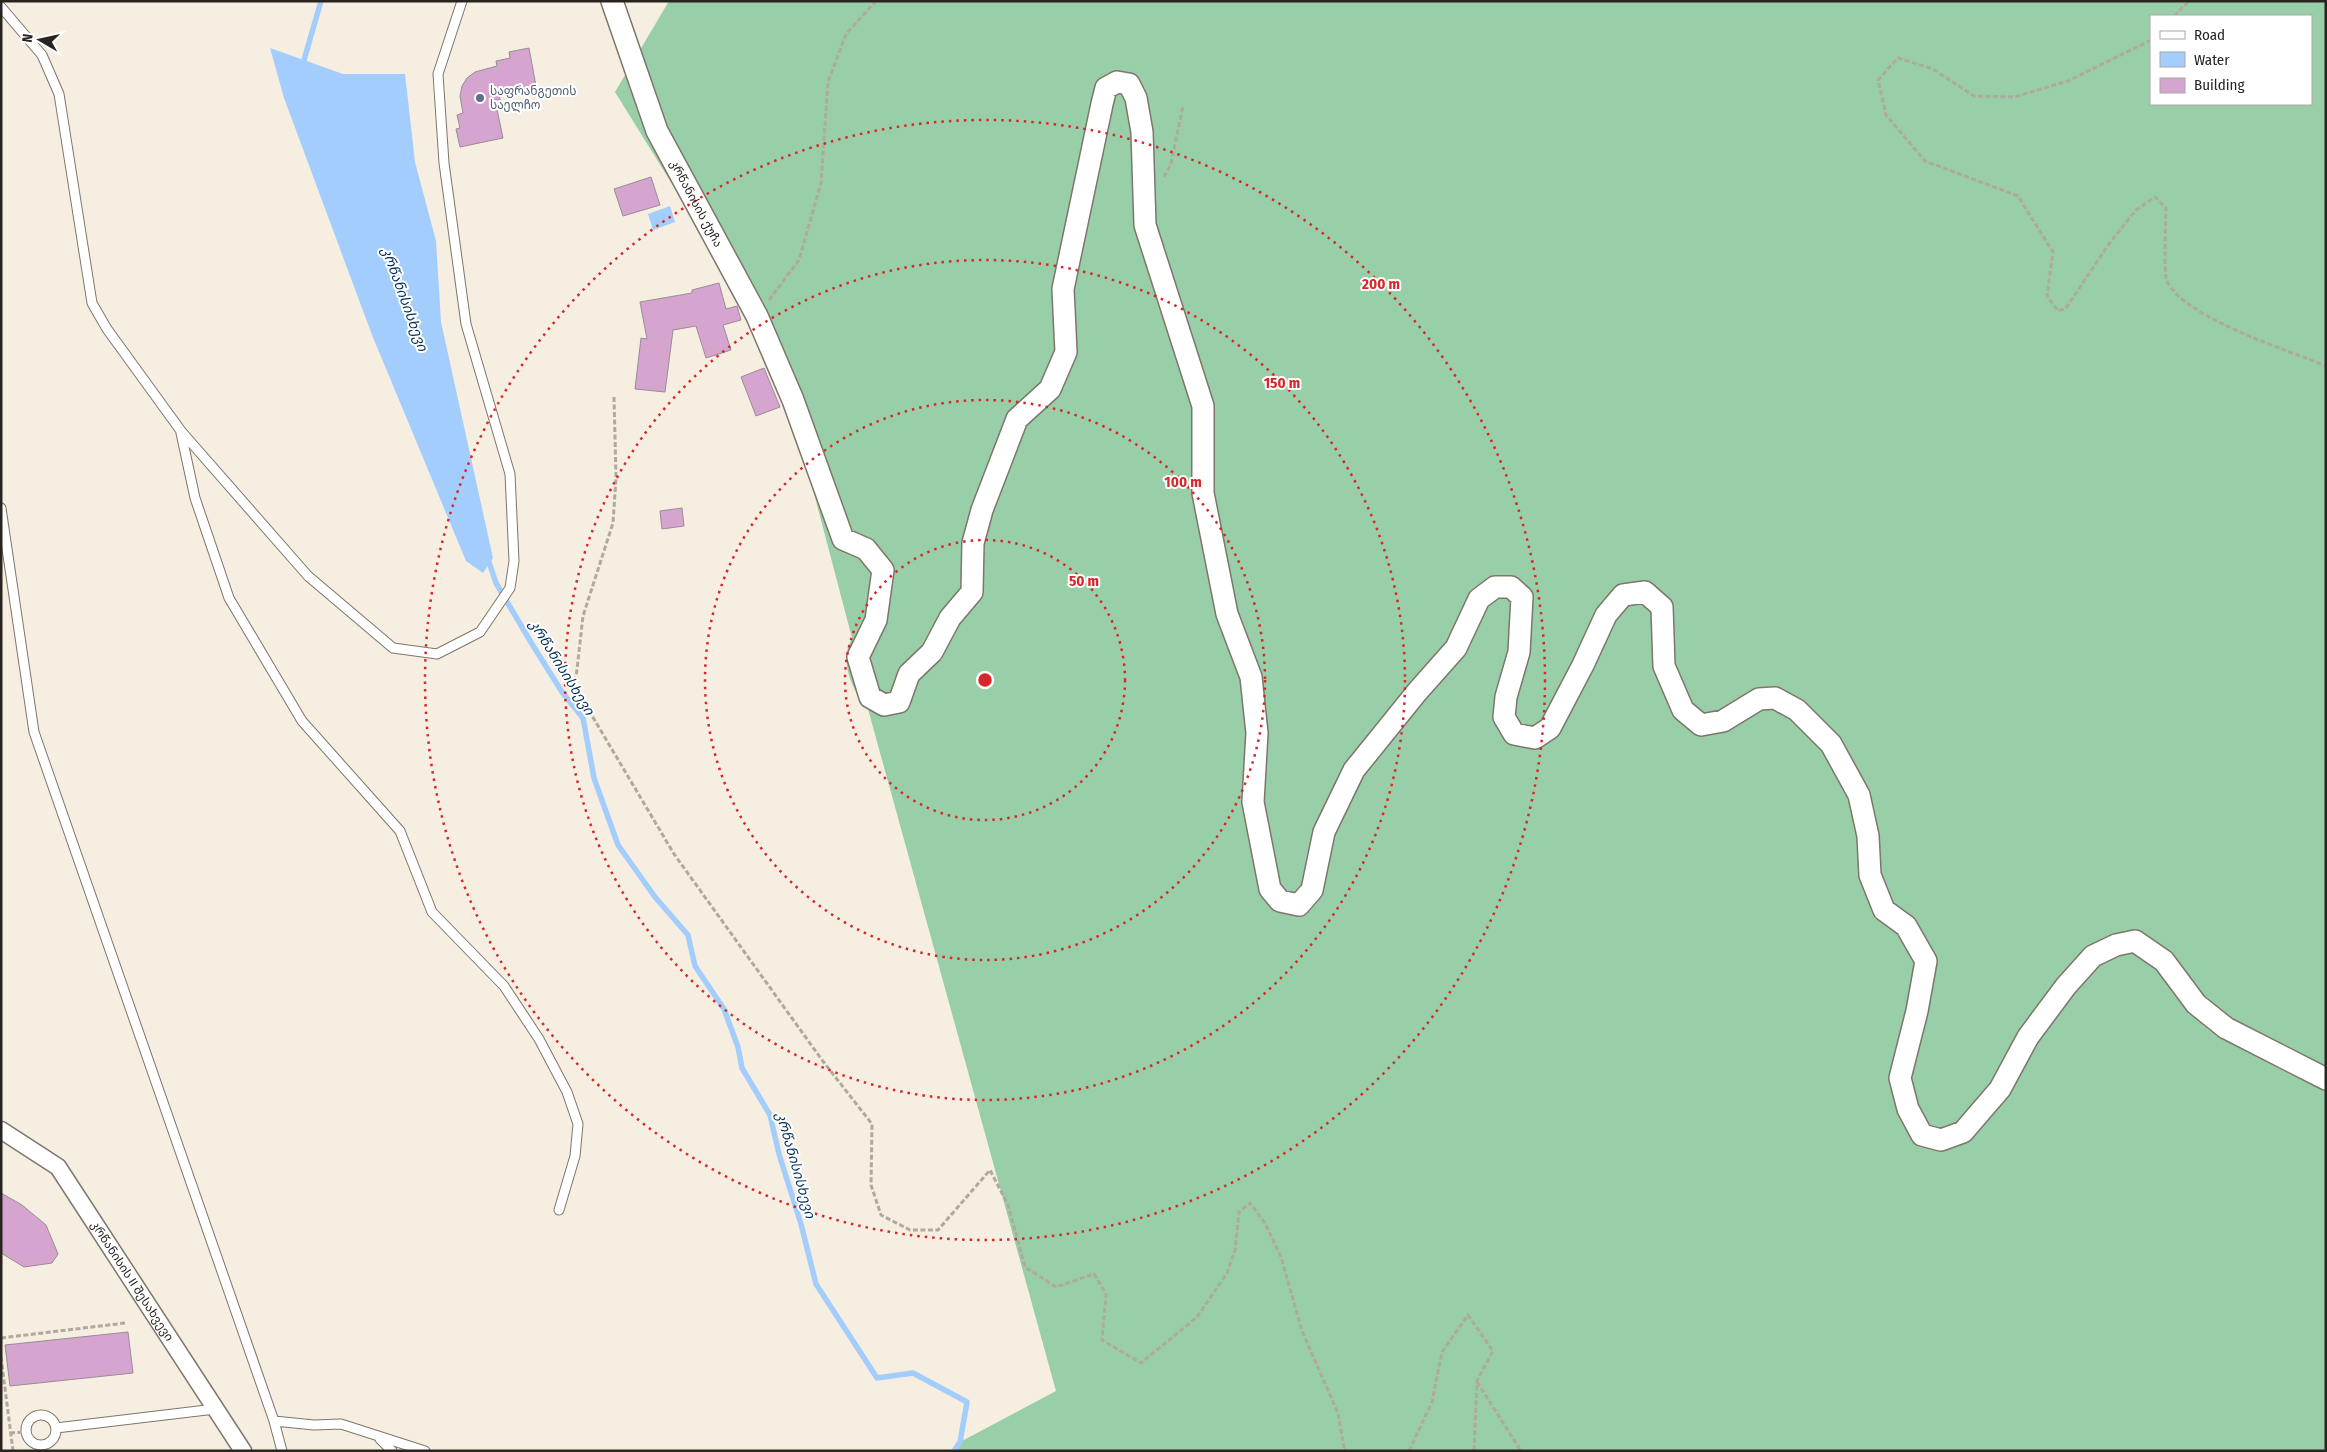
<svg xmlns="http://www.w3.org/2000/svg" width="2327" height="1452" font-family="'Fira Sans Condensed','Noto Sans Georgian',sans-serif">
<rect width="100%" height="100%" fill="#f6eee0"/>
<path fill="#98cfa8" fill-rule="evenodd" d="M 669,1 L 2326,1 L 2326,1451 L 954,1451 L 960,1442 L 1056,1391 L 868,709 C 856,696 844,672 847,653 C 847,648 850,643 852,638 L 795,421 L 739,292 L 615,92 ZM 2151,16 L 2311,16 L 2311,104 L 2151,104 Z"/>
<path fill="#a3cdfc" d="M 270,48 L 343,74 L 405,74 L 415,162 L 436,241 L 441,322 L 493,558 L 483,573 L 466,561 L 372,335 L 284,98 Z
M 670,206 L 675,222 L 653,230 L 648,214 Z"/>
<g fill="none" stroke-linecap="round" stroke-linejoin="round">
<path stroke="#a3cdfc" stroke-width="5.5" d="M 306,66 L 304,60 L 321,1
M 487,556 L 496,583 L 532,644 L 562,692 L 583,718 L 594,778 L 618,845 L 655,897 L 688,935 L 695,966 L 724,1009 L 738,1047 L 742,1068 L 770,1115 L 779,1154 L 801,1224 L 816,1284 L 877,1378 L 913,1373 L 967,1402 L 960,1442 L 954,1451"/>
</g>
<path fill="#d6a5cf" stroke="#988c96" d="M 529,48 L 536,86 L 499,94 L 500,100 L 495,100 L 503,138 L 460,147 L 456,129 L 460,128 L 457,115 L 463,113 L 460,96 L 462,86 L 467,78 L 475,72 L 497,66 L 496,61 L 510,58 L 509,52 Z
M 651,177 L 660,205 L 623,216 L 614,189 Z
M 719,283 L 726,309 L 737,306 L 741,320 L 723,325 L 731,350 L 706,358 L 696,326 L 673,330 L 665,392 L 635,389 L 641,338 L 647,339 L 640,302 L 692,293 L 692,290 Z
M 764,368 L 780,407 L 756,416 L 741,377 Z
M 682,508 L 684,526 L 662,529 L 660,511 Z
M 1,1193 L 22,1205 L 46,1225 L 58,1254 L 52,1263 L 24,1267 L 1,1253 Z
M 128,1332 L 133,1373 L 10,1386 L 5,1345 Z"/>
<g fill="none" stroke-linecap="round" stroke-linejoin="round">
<defs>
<path id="service" d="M 1,7 L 42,55 L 59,94 L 92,303 L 107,329 L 181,431 L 308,576 L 393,648 L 437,654 L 480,632 L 510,588 L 514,561 L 510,474 L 466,324 L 444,163 L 438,74 L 462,1
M 181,433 L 195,498 L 229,598 L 302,721 L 400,831 L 432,912 L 504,986 L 539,1039 L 567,1092 L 578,1124 L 575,1156 L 559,1210
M 1,508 L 34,732 L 274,1421
M26 1430a15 15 0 1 1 30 0a15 15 0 1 1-30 0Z
M 56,1428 L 215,1409
M 380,1439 L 392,1451
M 282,1451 L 274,1421 L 314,1425 L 341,1424 L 425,1451"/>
<g id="minor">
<path id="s1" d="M 1,1130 L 58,1167 L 243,1451"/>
</g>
<g id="tertiary">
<path id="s2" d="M 612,1 L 657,131 L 757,316 L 793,400 L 843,539 L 866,549 L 883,570 L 876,620 L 858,657 L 870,697 L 884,705 L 899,702 L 909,674 L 932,652 L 950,618 L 972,592 L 973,543 L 982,510 L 1017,419 L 1050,389 L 1066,352 L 1063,289 L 1102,104 L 1106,88 L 1117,82 L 1129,84 L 1136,98 L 1142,132 L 1145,225 L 1203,406 L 1203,493 L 1227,614 L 1251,677 L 1257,733 L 1253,802 L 1270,889 L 1280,901 L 1299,905 L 1312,890 L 1324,832 L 1354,770 L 1417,692 L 1456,648 L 1479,599 L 1495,587 L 1511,587 L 1522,597 L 1519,652 L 1506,697 L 1504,717 L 1514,734 L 1535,738 L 1550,728 L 1583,665 L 1606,615 L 1623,595 L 1645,592 L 1662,607 L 1664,666 L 1683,710 L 1701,725 L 1723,721 L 1759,699 L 1775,698 L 1797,710 L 1831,744 L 1859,795 L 1868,836 L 1870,875 L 1884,910 L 1906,926 L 1926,961 L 1917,1011 L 1900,1078 L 1908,1109 L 1922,1135 L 1941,1140 L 1963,1132 L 2000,1089 L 2028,1037 L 2066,986 L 2093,956 L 2116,945 L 2135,941 L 2164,961 L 2196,1004 L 2226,1028 L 2326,1079"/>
</g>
</defs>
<use href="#service" stroke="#7d766a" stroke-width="11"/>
<use href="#minor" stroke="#7d766a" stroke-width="19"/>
<use href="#tertiary" stroke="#7d766a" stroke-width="24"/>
<path stroke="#afa99e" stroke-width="3" stroke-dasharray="5 2.5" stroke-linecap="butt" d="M 2174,16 L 2189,1
M 2151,40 L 2068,81 L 2014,97 L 1974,96 L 1933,69 L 1898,58 L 1878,80 L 1886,115 L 1925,161 L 2018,196 L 2053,252 L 2047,296 L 2058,311 L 2066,308 L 2109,244 L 2136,210 L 2155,197 L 2166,208 C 2166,220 2163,273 2167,281 C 2184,318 2288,350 2326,366
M 1164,177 L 1171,164 L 1183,106
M 769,300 L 799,260 L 821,183 L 828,82 L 846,34 L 876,1
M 614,397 L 616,478 L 613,523 L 583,616 L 575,687 L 674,854 L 822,1060 L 872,1124 L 871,1185 L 881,1215 L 910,1230 L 938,1230 L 990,1170 L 1008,1205 L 1025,1267 L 1056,1287 L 1094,1274 L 1106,1294 L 1102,1340 L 1141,1363 L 1197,1317 L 1227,1273 L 1235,1250 L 1239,1212 L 1250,1203 L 1265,1223 L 1281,1257 L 1302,1331 L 1338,1413 L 1344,1448 L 1341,1451
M 1,1338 L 125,1323
M 1,1357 L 13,1451
M 1477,1382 L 1521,1451
M 10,1433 L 27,1432
M 1409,1451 L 1432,1402 L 1442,1352 L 1468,1315 L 1493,1351 L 1477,1381 L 1474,1451"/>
<use href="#service" stroke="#fff" stroke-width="9"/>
<use href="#minor" stroke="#fff" stroke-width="16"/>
<use href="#tertiary" stroke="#fff" stroke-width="21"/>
</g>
<g fill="none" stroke="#d62828" stroke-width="2.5" stroke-dasharray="2.5 5">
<circle cx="985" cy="680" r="140"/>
<circle cx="985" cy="680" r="280"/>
<circle cx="985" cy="680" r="420"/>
<circle cx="985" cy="680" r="560"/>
</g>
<circle fill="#5c6f8a" stroke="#fff" stroke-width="2" cx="480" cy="98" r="5"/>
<g text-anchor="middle" stroke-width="4" stroke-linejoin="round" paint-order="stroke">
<g font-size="12" fill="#4e5e75" stroke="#fff" text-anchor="start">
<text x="490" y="95">საფრანგეთის<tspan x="490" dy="14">საელჩო</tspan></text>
</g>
<g font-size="12" fill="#282520" stroke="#fff">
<text dy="4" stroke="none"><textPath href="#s2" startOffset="220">კრწანისის ქუჩა</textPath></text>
<text dy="4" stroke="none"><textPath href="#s1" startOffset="204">კრწანისის II შესახვევი</textPath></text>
</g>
<g font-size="14" font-style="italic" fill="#003059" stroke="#fff">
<text transform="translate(405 299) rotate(70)" y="5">კრწანისისხევი</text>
<text transform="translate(562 667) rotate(58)" y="5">კრწანისისხევი</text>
<text transform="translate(796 1165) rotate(74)" y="5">კრწანისისხევი</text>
</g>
</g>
<circle cx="985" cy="680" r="8" fill="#d62828" stroke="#fff" stroke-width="2.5"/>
<g font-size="15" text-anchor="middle" font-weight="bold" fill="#d62828" stroke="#fff" stroke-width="4" stroke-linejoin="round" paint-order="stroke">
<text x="1381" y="289">200 m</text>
<text x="1282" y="388">150 m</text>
<text x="1183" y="487">100 m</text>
<text x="1084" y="586">50 m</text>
</g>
<rect width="2327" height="1452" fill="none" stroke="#282520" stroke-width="5"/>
<rect x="2150" y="15" width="162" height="90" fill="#ffffff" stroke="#a9a8a6"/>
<rect x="2160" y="31" width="25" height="8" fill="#ffffff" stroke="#a9a8a6"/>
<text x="2194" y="40" font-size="15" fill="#282520">Road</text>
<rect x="2160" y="52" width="25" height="15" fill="#a3cdfc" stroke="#a9a8a6"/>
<text x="2194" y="65" font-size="15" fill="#282520">Water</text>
<rect x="2160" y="78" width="25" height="15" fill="#d6a5cf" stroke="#a9a8a6"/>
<text x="2194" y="90" font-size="15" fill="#282520">Building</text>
<g transform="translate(40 40) rotate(279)" stroke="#ffffff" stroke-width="4" paint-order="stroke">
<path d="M0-4L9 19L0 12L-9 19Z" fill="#282520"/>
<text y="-8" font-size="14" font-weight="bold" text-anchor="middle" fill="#282520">N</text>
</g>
</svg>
